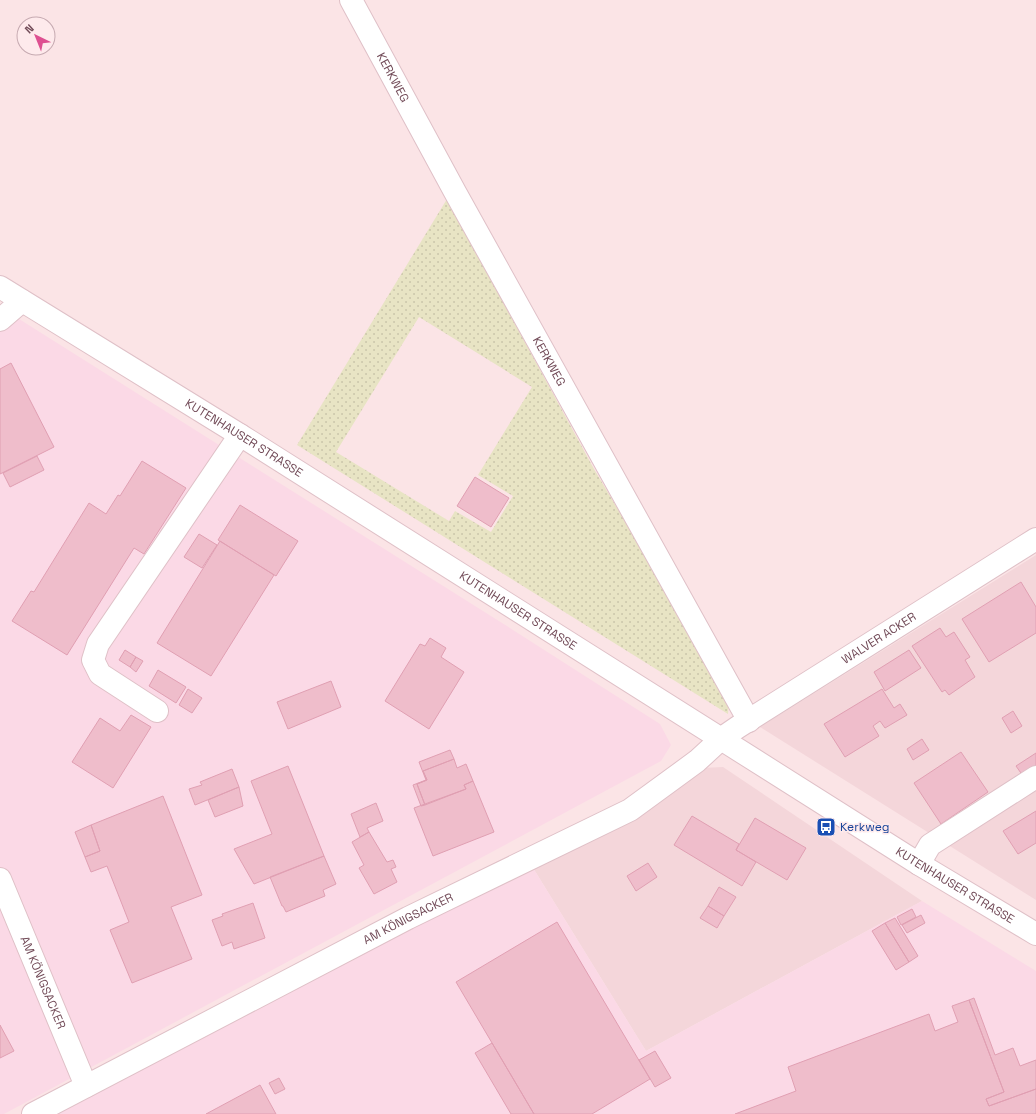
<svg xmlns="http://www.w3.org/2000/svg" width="1036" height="1114" font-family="'Space Grotesk',sans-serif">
<defs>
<pattern id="grass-dots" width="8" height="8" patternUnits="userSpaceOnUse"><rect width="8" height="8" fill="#e8e4c4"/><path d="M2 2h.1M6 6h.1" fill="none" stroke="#cac5aa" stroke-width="1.8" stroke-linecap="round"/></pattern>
</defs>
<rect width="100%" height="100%" fill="#fbe4e6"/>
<path fill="#f4d6da" d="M 1036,555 L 1036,900 L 760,727 Z
M 723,767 L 922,901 L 646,1051 L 530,863 L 701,768 Z"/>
<path fill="#fbd9e6" d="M 0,307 L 513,630 L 660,724 L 671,745 L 661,761 L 4,1114 L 0,1114 Z
M 530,863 L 646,1051 L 922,901 L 1036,971 L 1036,1114 L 53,1114 Z"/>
<path fill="url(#grass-dots)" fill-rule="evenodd" d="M 447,199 L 594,469 L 729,697 L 728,714 L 297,445 ZM 419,317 L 532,387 L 478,475 L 513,496 L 491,532 L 455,511 L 449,521 L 336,452 Z"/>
<path fill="#efbdcb" stroke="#e09fb2" d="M 11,363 L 54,447 L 0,474 L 0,369 Z
M 37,456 L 44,470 L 10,487 L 3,473 Z
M 142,461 L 186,488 L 144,554 L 134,548 L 67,655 L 12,621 L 31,591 L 34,592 L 89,503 L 106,514 L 118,495 L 120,496 Z
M 475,477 L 509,498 L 491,527 L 457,506 Z
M 240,505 L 298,541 L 276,576 L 218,540 Z
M 199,534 L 217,545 L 202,568 L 184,557 Z
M 220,541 L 274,575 L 211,676 L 157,643 Z
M 1021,582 L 1036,607 L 1036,633 L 989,662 L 962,619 Z
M 940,628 L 946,637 L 954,632 L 970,657 L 965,660 L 975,677 L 949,695 L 945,690 L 942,692 L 912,646 Z
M 430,638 L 446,648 L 441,657 L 464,672 L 429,729 L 385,701 L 420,644 L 425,646 Z
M 125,650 L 136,657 L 130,667 L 119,660 Z
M 909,650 L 921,668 L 885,691 L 874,672 Z
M 136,657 L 143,661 L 136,672 L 130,667 Z
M 158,670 L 186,687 L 176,703 L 149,686 Z
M 331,681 L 341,707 L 288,729 L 277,702 Z
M 188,689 L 202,698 L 192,713 L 179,705 Z
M 882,689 L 894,708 L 900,704 L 907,715 L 885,728 L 880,721 L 873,726 L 879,736 L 845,757 L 824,724 Z
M 1013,711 L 1022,726 L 1011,733 L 1002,718 Z
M 131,715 L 151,727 L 113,788 L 72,762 L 100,718 L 120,731 Z
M 922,739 L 929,750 L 913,760 L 907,749 Z
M 450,750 L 454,759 L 423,771 L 427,780 L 417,784 L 425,805 L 421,806 L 413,785 L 426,780 L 419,762 Z
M 961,752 L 988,792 L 941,824 L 914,783 Z
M 1036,753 L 1036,768 L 1023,776 L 1016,766 Z
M 454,759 L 457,768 L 466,764 L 473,781 L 464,785 L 466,789 L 425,805 L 417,784 L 427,780 L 423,771 Z
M 288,766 L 324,856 L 254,884 L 234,849 L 272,834 L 251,781 Z
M 232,769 L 239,787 L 195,805 L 189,789 L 202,785 L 200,782 Z
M 473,781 L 494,832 L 433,856 L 414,808 L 466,789 L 464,785 Z
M 239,787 L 243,806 L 215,817 L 208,800 Z
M 163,796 L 202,895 L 171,907 L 192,959 L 132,983 L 110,930 L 129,922 L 107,866 L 91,872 L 85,857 L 100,851 L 91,825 Z
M 376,803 L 383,821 L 367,828 L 369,832 L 360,837 L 351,814 Z
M 1036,811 L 1036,843 L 1018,854 L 1003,831 Z
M 692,816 L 739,844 L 736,850 L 756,862 L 742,886 L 674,845 Z
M 755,818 L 806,848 L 787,880 L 736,850 Z
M 91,825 L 100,851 L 85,857 L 75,832 Z
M 369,832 L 387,862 L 393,860 L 396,867 L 391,869 L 397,882 L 374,894 L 359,868 L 364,865 L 352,842 Z
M 324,856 L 336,884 L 323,890 L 325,896 L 286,912 L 283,906 L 282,906 L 270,877 Z
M 648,863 L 657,877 L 636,891 L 627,876 Z
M 719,887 L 736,897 L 724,916 L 708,906 Z
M 253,903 L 265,938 L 234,949 L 232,942 L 222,946 L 212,920 L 223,916 L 222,914 Z
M 708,906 L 724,916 L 717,928 L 700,918 Z
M 912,909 L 916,917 L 901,925 L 897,917 Z
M 921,915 L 925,923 L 907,933 L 902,925 Z
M 895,918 L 918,956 L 909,962 L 885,923 Z
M 557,922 L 650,1079 L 592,1114 L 534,1114 L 456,982 Z
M 885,923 L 909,962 L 896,970 L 872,931 Z
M 974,998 L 995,1055 L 1013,1048 L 1020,1066 L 1036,1060 L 1036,1089 L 989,1106 L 986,1099 L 1004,1092 L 969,1000 Z
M 969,1000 L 1004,1092 L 986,1099 L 989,1106 L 1036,1089 L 1036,1114 L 735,1114 L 796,1091 L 788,1067 L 929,1014 L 935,1031 L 958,1022 L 952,1006 Z
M 0,1025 L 14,1051 L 0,1058 Z
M 492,1043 L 534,1114 L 511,1114 L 475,1053 Z
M 655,1051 L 671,1078 L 655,1087 L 639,1060 Z
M 279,1078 L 285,1089 L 275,1094 L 269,1083 Z
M 260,1085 L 276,1114 L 206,1114 Z"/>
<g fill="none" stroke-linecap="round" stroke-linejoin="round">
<defs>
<g id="minor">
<path id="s1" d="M 351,0 L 455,192 L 749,721"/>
<path id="s2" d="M 0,287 L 240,435 L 919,864 L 1036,934"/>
<path d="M 0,320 L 22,301"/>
<path d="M 157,711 L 100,674 L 93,660 L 98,644 L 240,435"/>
<path d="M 919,864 L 930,845 L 1036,777"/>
<path id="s3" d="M 0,879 L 86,1086"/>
<path id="s4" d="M 33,1114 L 408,918 L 630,810 L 697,761 L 722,738 L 738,727 L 1036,539"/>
</g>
</defs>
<use href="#minor" stroke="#dfc0c7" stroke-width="24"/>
<use href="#minor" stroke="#fff" stroke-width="22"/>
</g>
<defs>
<symbol id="bus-square" viewBox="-11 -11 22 22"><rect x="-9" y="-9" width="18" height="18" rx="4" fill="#1a4fb4" stroke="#feeaec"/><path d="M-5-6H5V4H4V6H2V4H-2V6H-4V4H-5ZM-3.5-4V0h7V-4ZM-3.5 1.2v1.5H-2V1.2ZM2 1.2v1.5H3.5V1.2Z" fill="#fff"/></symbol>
</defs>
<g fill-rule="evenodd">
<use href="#bus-square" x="815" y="816" width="22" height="22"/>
</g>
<g text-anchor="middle" stroke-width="3" stroke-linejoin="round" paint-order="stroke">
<g font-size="12" fill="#724b58" stroke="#feeaec">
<text dy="4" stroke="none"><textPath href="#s1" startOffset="88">KERKWEG</textPath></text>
<text dy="4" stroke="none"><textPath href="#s1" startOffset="412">KERKWEG</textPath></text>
<text dy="4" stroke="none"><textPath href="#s2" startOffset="287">KUTENHAUSER STRASSE</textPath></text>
<text dy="4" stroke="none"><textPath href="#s2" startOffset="611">KUTENHAUSER STRASSE</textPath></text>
<text dy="4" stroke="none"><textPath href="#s4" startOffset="973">WALVER ACKER</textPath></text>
<text dy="4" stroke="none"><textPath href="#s2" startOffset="1127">KUTENHAUSER STRASSE</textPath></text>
<text dy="4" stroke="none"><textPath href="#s4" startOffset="423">AM KÖNIGSACKER</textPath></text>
<text dy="4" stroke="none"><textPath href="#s3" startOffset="112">AM KÖNIGSACKER</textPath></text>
</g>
<g font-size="12" fill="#164399" stroke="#feeaec" text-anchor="start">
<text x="840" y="831">Kerkweg</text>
</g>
</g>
<g transform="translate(36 36) rotate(317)"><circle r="19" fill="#feeaec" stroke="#c6aab1"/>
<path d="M0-3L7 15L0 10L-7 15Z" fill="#de5091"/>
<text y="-6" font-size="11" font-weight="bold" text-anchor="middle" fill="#724b58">N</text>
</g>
</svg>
